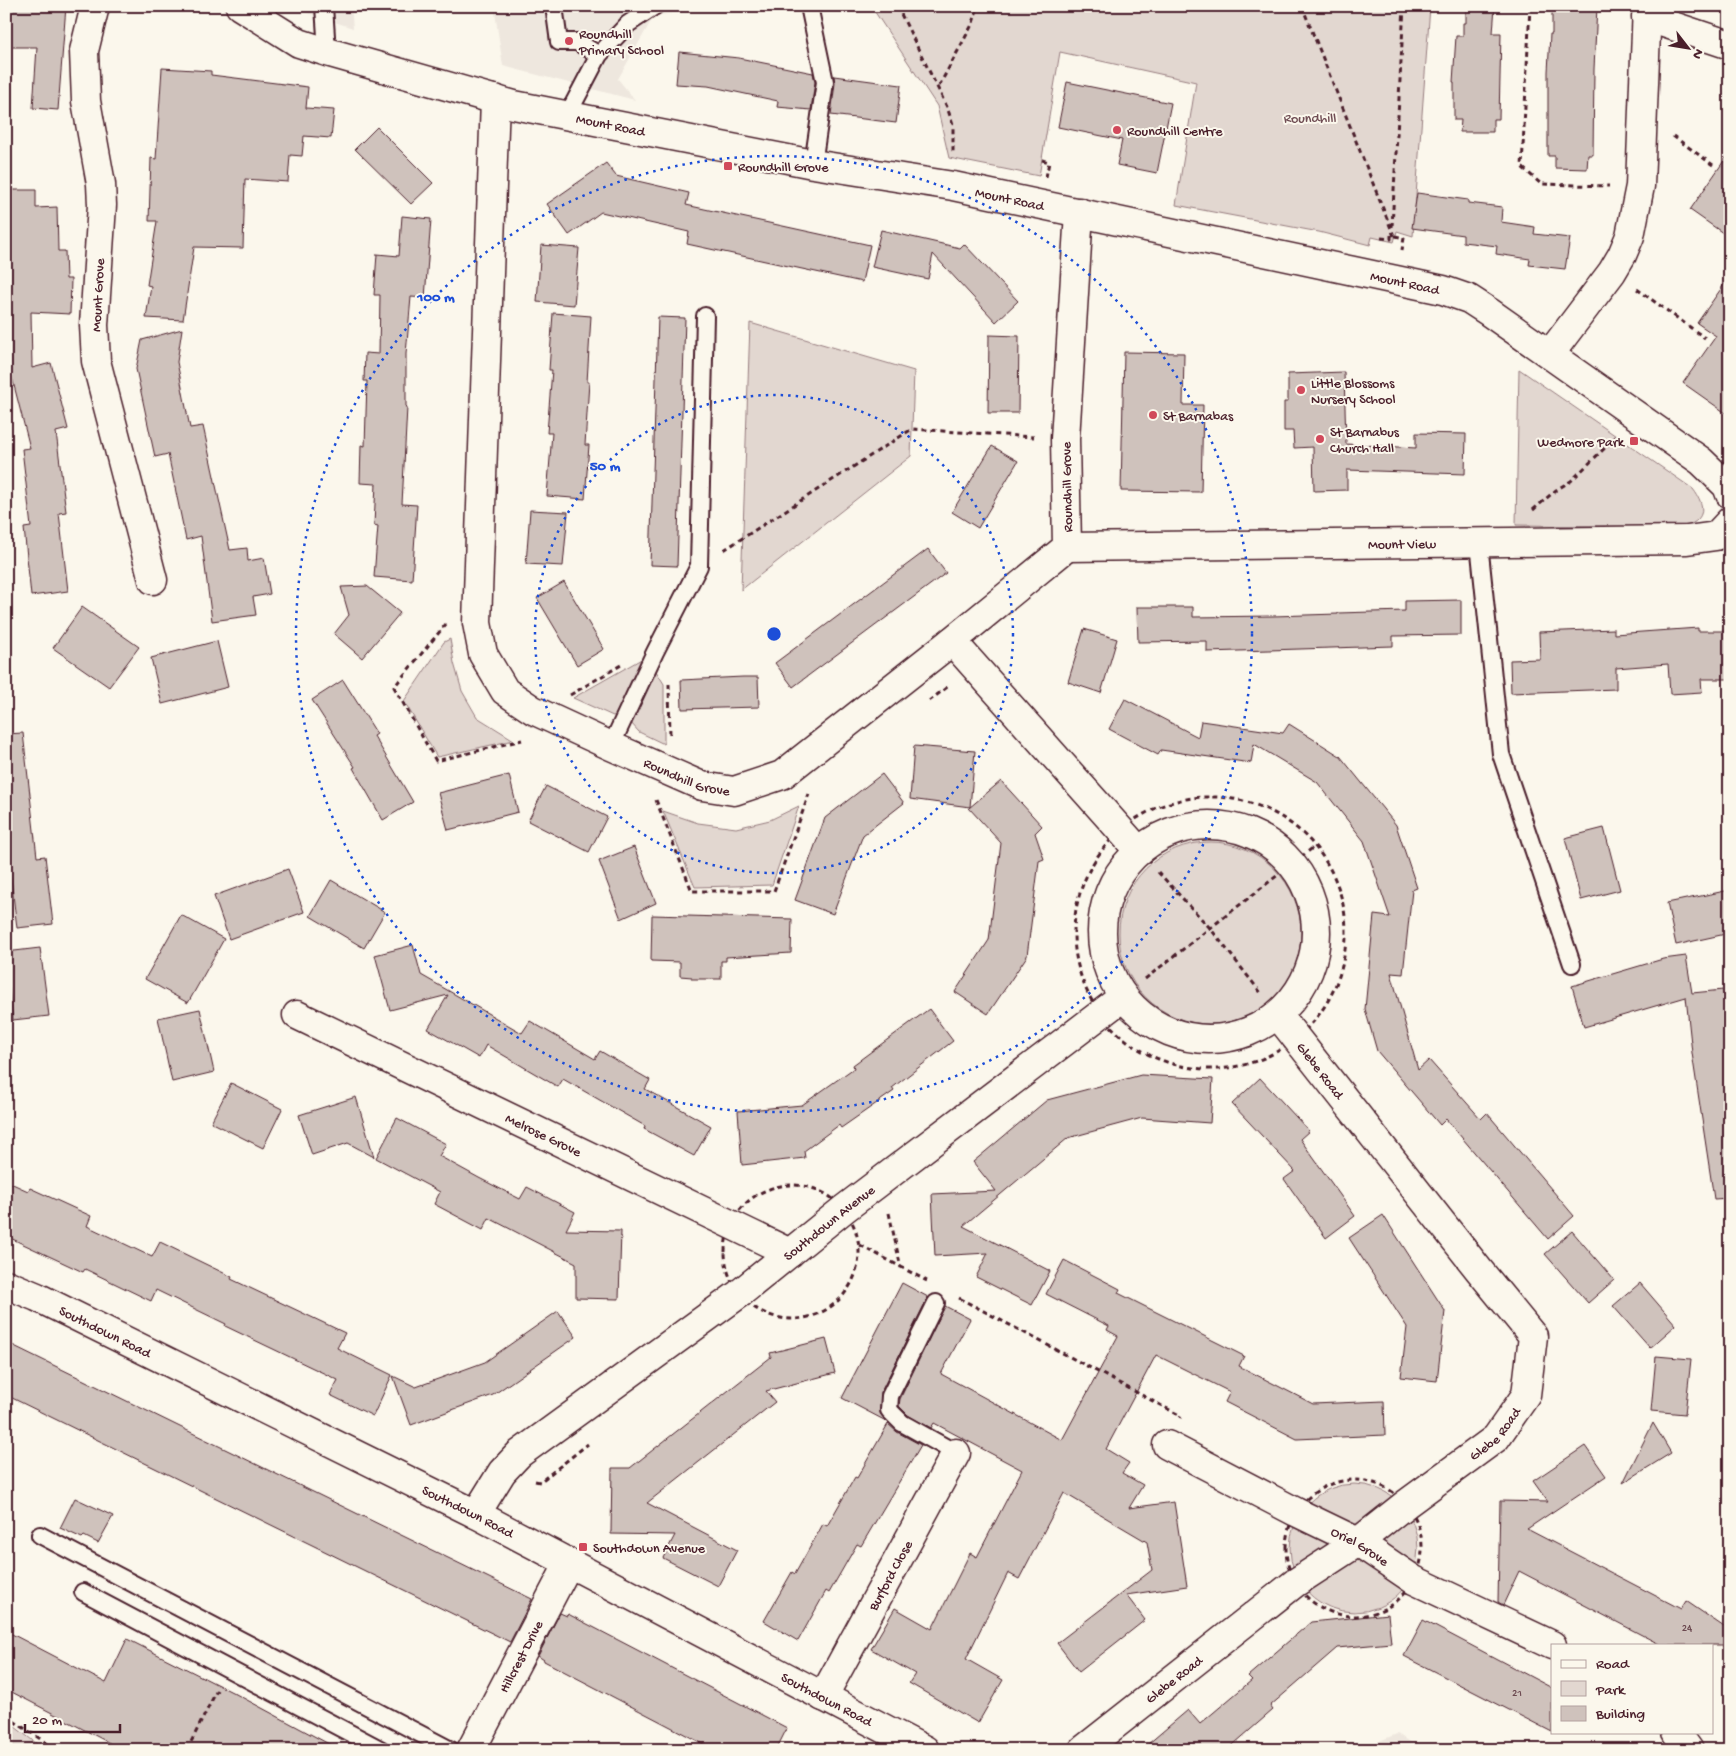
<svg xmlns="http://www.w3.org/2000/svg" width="1736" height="1756" font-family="'Gochi Hand',sans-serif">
<rect width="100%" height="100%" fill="#fbf7ec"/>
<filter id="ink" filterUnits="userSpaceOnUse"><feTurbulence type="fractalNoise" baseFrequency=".02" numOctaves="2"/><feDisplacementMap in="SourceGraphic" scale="10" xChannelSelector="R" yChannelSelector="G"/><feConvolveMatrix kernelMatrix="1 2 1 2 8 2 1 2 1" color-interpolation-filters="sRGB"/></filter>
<g filter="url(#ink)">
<path fill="#eee7de" d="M 298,6 L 351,6 L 353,28 L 307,13 Z
M 494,6 L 718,6 L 654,16 L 618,79 L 635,100 L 503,66 Z
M 1397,1734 L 1424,1750 L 1359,1750 L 1362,1748 Z"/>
<path fill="#e2d7d0" stroke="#967b7e" d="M 871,6 L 1430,6 L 1413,236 L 1397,231 L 1394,242 L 1372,237 L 1370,245 L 1319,232 L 1176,205 L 1196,82 L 1060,52 L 1039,176 L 949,158 L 937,106 Z
M 750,323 L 914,371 L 911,456 L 741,590 Z
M 1519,369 L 1693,489 C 1707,507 1705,522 1682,527 L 1516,525 Z
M 450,639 L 454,663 L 462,691 L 477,717 L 514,740 L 437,757 L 404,701 L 444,642 Z
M 645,657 L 620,713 L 613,716 L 573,698 Z
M 656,671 L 664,684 L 664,744 L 639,732 L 631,723 Z
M 799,806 L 772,885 L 695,887 L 663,811 L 698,823 L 736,828 L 770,820 Z
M1119 933a91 91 0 1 1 182 0a91 91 0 1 1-182 0Z
M1290 1548a64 64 0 1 1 128 0a64 64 0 1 1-128 0Z
M 6,1720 L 45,1750 L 6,1750 Z"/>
<path fill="#cfc2bc" stroke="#4a1f2b" d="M 6,6 L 66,6 L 58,110 L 33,108 L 37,47 L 6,47 Z
M 1466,6 L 1495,6 L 1493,33 L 1501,33 L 1499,119 L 1493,119 L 1493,132 L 1460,132 L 1461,120 L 1454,120 L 1454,82 L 1453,82 L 1456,36 L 1463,36 L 1463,23 L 1466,23 Z
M 1552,6 L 1597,6 L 1594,69 L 1593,155 L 1588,155 L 1587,169 L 1555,168 L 1555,156 L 1548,156 L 1548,72 L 1550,34 L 1552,34 Z
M 679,52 L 739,58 L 813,73 L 815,82 L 811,110 L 777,107 L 778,101 L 708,86 L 676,84 Z
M 162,68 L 211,71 L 211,75 L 308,87 L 306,108 L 334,110 L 331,138 L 304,136 L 302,156 L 290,155 L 288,182 L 245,179 L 243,248 L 194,247 L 183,320 L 146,318 L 151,286 L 147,285 L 157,221 L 149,221 L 151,158 L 156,159 Z
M 834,76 L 901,85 L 896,123 L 831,115 L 835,83 Z
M 1067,82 L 1171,103 L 1157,173 L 1117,165 L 1122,140 L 1058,127 Z
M 377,127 L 433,183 L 411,204 L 355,149 Z
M 1730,152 L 1730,238 L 1690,210 Z
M 606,163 L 616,176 L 689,193 L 686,205 L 870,245 L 862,282 L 687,244 L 689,232 L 601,212 L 569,235 L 547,204 Z
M 9,190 L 36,190 L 36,208 L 57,207 L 58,251 L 65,251 L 66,279 L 71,279 L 70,314 L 31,312 L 32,368 L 51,363 L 68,429 L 56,432 L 66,512 L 59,513 L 68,591 L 31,596 L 24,528 L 31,527 L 22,449 L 30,448 L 6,354 L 6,236 L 10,236 Z
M 1417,193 L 1468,200 L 1468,203 L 1502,207 L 1501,222 L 1535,227 L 1534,234 L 1570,238 L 1565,269 L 1529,265 L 1530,259 L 1496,254 L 1497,246 L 1463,242 L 1463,235 L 1412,228 Z
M 402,216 L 431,219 L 425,298 L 411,297 L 406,354 L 406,406 L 407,407 L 402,504 L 417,505 L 412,580 L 374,577 L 378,526 L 374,525 L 376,484 L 360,483 L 361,445 L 365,446 L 367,381 L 364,381 L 365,353 L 379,354 L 380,295 L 374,295 L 377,254 L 399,256 Z
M 881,230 L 960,248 L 964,244 L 1018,301 L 996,322 L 933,254 L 928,279 L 872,267 Z
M 541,245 L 579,248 L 574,305 L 537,302 Z
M 1730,276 L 1730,416 L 1683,383 L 1716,336 L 1697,323 Z
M 553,313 L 591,316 L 587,382 L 589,382 L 585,445 L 589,445 L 585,499 L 547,496 L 552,433 L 547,433 L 552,370 L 549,370 Z
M 658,317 L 685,318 L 677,566 L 650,565 Z
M 182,329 L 177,362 L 190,428 L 203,426 L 230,550 L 247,548 L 248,561 L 264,558 L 270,594 L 253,597 L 256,615 L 212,621 L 201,536 L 186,540 L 168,454 L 155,457 L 136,369 L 142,340 Z
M 989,335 L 1019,336 L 1018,413 L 988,413 Z
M 1124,352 L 1184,353 L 1183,405 L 1203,405 L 1201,492 L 1121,491 Z
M 1344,372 L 1346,444 L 1416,448 L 1416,433 L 1466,434 L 1465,474 L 1347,470 L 1347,490 L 1314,491 L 1313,447 L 1294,448 L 1293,431 L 1284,431 L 1284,402 L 1288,402 L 1288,374 Z
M 992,446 L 1018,461 L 978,528 L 952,512 Z
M 530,510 L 568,512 L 563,566 L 526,564 Z
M 928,549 L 946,573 L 793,687 L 775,663 Z
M 564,582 L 604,649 L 577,665 L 537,598 Z
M 367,586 L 400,613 L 362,658 L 334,634 L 349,615 L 341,587 Z
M 1461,600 L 1461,635 L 1393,636 L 1393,646 L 1207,652 L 1207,641 L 1138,642 L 1137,607 L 1193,607 L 1193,617 L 1273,616 L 1338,614 L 1338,613 L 1405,611 L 1405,601 Z
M 82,607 L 139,647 L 109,687 L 53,648 Z
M 1698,628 L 1698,631 L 1730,631 L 1730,679 L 1701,679 L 1702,692 L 1670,694 L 1668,664 L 1616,668 L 1616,689 L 1511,693 L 1510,660 L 1540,659 L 1539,632 L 1614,629 L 1614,634 Z
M 1084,629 L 1117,639 L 1101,693 L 1068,682 Z
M 217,641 L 228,687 L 162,704 L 151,658 Z
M 743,677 L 758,677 L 759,707 L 682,709 L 681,680 Z
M 343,680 L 377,734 L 374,736 L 413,802 L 383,820 L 353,768 L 355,767 L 312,700 Z
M 1125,699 L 1198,737 L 1201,721 L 1283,733 L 1289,724 L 1340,756 L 1396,825 L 1417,888 L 1412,890 L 1403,974 L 1391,973 L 1418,1070 L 1429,1060 L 1481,1119 L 1487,1113 L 1574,1216 L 1548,1239 L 1446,1119 L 1440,1125 L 1377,1051 L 1365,1009 L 1374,915 L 1390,917 L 1364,841 L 1317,782 L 1254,744 L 1251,763 L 1161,750 L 1158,755 L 1109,729 Z
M 23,733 L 37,857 L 45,856 L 53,924 L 17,928 L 6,837 L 6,734 Z
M 914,746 L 975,751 L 970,807 L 910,799 Z
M 882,774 L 904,803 L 863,835 L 833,914 L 795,900 L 825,818 Z
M 509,775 L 518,812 L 448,830 L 438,793 Z
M 1001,781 L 1042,826 L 1035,833 L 1044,859 L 1039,861 L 1027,956 L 988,1014 L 955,992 L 989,940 L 1001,843 L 969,808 Z
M 546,786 L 607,817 L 589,852 L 528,821 Z
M 1604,828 L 1620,890 L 1581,900 L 1565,838 Z
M 634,847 L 656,903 L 621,919 L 599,861 Z
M 288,869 L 304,912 L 229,939 L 214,896 Z
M 331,880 L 385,912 L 364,948 L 310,916 Z
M 1730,890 L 1730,933 L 1676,945 L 1667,903 Z
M 181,915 L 224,939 L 188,1003 L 145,979 Z
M 652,915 L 792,919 L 791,953 L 726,957 L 726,961 L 721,961 L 721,979 L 692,979 L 692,977 L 680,976 L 680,962 L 651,961 Z
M 413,945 L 421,975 L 522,1033 L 530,1021 L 595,1059 L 600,1051 L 650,1080 L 645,1089 L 711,1126 L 694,1156 L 644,1129 L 645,1126 L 563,1079 L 558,1087 L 486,1045 L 479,1058 L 428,1029 L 448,995 L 390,1010 L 375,955 Z
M 40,948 L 49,1016 L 13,1020 L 6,967 L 6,952 Z
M 1686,956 L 1692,993 L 1723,990 L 1730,1054 L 1730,1198 L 1714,1199 L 1692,1053 L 1686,997 L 1584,1027 L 1572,986 L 1663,959 Z
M 200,1009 L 214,1072 L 172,1082 L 158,1018 Z
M 929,1009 L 953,1041 L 892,1088 L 894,1091 L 841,1128 L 839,1125 L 804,1151 L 805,1158 L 742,1165 L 738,1111 L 802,1105 L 854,1068 L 853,1065 Z
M 1141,1075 L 1213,1079 L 1210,1123 L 1142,1118 L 1068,1138 L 963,1226 L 1050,1271 L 1032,1305 L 976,1277 L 988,1253 L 935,1256 L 932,1194 L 996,1191 L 973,1162 L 1047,1100 Z
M 1260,1078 L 1309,1131 L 1300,1139 L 1355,1216 L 1326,1238 L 1284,1179 L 1295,1171 L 1232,1104 Z
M 231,1083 L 282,1109 L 263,1148 L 211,1122 Z
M 356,1097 L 374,1157 L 348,1143 L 312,1155 L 299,1115 Z
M 397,1118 L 446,1144 L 439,1156 L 479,1178 L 520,1199 L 527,1187 L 575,1212 L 566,1230 L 621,1231 L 619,1299 L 576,1298 L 576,1263 L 489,1218 L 483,1230 L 434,1204 L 440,1192 L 376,1158 Z
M 6,1181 L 28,1191 L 30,1188 L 91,1216 L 87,1226 L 152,1257 L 160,1242 L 232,1277 L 231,1279 L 345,1333 L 337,1348 L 392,1375 L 373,1416 L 330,1395 L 338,1380 L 225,1326 L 226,1324 L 156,1290 L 151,1301 L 85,1269 L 83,1272 L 6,1236 Z
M 1383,1215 L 1445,1311 L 1437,1381 L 1401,1377 L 1407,1327 L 1349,1238 Z
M 1572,1231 L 1614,1280 L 1588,1303 L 1545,1254 Z
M 1064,1260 L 1120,1289 L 1118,1293 L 1244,1356 L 1239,1366 L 1313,1404 L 1384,1401 L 1385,1435 L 1297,1439 L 1225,1402 L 1230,1392 L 1156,1355 L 1106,1449 L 1129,1463 L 1122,1473 L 1143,1485 L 1129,1508 L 1174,1502 L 1187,1586 L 1126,1595 L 1145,1620 L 1079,1672 L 1057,1643 L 1152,1570 L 1147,1542 L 1064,1493 L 1019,1579 L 1008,1573 L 966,1659 L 1003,1680 L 978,1723 L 909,1683 L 915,1674 L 871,1649 L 895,1608 L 932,1629 L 970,1553 L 977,1557 L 1022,1470 L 934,1423 L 931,1428 L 908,1415 L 899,1406 L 900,1399 L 945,1306 L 970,1319 L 941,1374 L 1062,1440 L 1118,1336 L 1107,1330 L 1109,1326 L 1046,1294 Z
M 902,1283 L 928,1297 L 881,1392 L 880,1413 L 886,1421 L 842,1398 Z
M 1640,1283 L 1676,1325 L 1650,1348 L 1613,1306 Z
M 558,1311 L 576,1337 L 493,1395 L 411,1425 L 393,1376 L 416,1387 L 485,1362 Z
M 826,1339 L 835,1373 L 766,1391 L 775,1402 L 647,1503 L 737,1550 L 718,1586 L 663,1558 L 675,1535 L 611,1534 L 612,1468 L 630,1468 L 771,1357 L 770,1353 Z
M 6,1342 L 532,1599 L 510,1642 L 6,1395 Z
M 1656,1356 L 1691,1359 L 1685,1414 L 1651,1411 Z
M 1653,1423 L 1671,1453 L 1623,1483 Z
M 888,1424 L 897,1432 L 921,1445 L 861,1546 L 857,1544 L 829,1593 L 826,1591 L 798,1641 L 764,1621 L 792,1572 L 795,1574 L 823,1524 L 827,1526 L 855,1477 L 857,1478 Z
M 1585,1446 L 1606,1476 L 1527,1529 L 1681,1609 L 1686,1601 L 1730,1631 L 1730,1645 L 1661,1645 L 1519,1571 L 1503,1605 L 1498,1602 L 1500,1501 L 1548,1502 L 1533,1481 Z
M 75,1498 L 113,1516 L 98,1543 L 84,1536 L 82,1538 L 60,1528 Z
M 560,1613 L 567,1616 L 568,1614 L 787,1728 L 776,1750 L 715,1750 L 544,1661 L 544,1660 L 538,1656 Z
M 1388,1614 L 1391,1643 L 1337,1648 L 1270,1706 L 1273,1710 L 1227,1750 L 1141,1750 L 1188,1710 L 1200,1724 L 1252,1680 L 1248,1676 L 1311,1622 Z
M 1423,1620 L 1552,1688 L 1552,1732 L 1404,1656 Z
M 6,1631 L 106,1683 L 127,1639 L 234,1693 L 340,1750 L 123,1750 L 6,1689 Z"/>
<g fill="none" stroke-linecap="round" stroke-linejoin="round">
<defs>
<path id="lane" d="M 324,6 L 327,52
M 554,6 L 559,42 L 577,42 L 599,55 L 567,116
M 809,6 L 825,82 L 813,164
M 599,55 L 628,24 L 655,6
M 1479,543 L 1501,754 L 1572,964
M 611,746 L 655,652 L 699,566 L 705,316
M 936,1303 L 890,1396 L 889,1410 L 902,1423 L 956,1453
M 40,1535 L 451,1750
M 83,1592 L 382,1750"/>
<g id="street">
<path d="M 95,6 L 84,51 L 86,101 L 101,184 L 102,205 L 94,325 L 96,361 L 153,580"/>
<path id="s1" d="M 240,6 L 299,43 L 327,52 L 514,105 L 813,164 L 953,186 L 1443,290 L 1469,299 L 1489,312 L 1701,461 L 1727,486 L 1730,494"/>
<path d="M 1646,17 L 1730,45"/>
<path id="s2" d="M 495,99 L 477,623 L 483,654 L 505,691 L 533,710 L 611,746 L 702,786 L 734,791 L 782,775 L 952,641 L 1067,547 L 1065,439 L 1079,212"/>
<path d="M 1550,354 L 1612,272 L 1622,255 L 1630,236 L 1640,186 L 1647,6"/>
<path id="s3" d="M 1067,547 L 1687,540 L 1716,536 L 1730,521"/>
<path d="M 952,641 L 1139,851"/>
<circle cx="1209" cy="932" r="107"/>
<path id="s4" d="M 297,1015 L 790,1253"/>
<path id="s5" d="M 1167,1445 L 1296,1512 L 1358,1542 L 1414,1580 L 1552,1645"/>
<path id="s6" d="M 476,1514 L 502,1472 L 519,1454 L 739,1294 L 844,1209 L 1123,997"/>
<path id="s7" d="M 823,1697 L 956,1453"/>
<path d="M 1676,1732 L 1689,1750"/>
<path id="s8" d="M 471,1750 L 569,1563"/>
<path id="s9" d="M 1083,1750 L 1295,1583 L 1358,1542 L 1406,1504 L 1496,1438 L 1526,1395 L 1533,1336 L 1479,1270 L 1278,1015"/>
</g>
<g id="secondary">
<path id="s10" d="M 6,1284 L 37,1297 L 476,1514 L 925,1750"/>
</g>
</defs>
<use href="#lane" stroke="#4a1f2b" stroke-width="20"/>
<use href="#street" stroke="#4a1f2b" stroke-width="31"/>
<use href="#secondary" stroke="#4a1f2b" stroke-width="31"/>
<path stroke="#4a1f2b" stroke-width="3" stroke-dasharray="5 4" stroke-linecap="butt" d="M 897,6 L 947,107 L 953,125 L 953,155
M 1302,6 L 1394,236
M 1530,6 L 1522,167 L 1541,184 L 1609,186
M 939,86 L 973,23 L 978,6
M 1673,136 L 1713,165
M 1042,160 L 1049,162 L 1046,177
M 1392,227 L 1404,6
M 1381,238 L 1391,239 L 1391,235 L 1404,238 L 1402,250
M 1637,289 L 1705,338
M 1533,510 L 1556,490 L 1571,481 L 1616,437
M 724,550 L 912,429 L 1034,437
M 446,624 L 394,687 L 436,761 L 522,740
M 669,684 L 670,738
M 570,695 L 621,665
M 929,701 L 950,685
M1074 933a136 136 0 1 1 272 0a136 136 0 1 1-272 0Z
M 656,800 L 692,891 L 774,891 L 809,794
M 1158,872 L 1210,928 L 1261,993
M 1145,979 L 1315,846
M725 1252a67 67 0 1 1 134 0a67 67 0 1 1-134 0Z
M 889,1213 L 901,1268
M 860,1245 L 927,1281
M 959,1298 L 1181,1416 L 1180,1418
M1286 1548a68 68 0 1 1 136 0a68 68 0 1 1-136 0Z
M 535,1481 L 540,1482 L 588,1444
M 6,1716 L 57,1750
M 187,1750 L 217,1690"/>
<use href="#lane" stroke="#fbf7ec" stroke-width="16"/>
<use href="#street" stroke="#fbf7ec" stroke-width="28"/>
<use href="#secondary" stroke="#fbf7ec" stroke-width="28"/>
</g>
</g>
<g fill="none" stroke="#1d4ed8" stroke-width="2.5" stroke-dasharray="2.5 5">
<circle cx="774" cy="634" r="239"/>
<circle cx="774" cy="634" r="478"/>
</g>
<g fill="#d1495b" stroke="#fbf7ec" stroke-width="2">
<circle cx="569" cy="41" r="5"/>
<circle cx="1117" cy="130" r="5"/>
<rect x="723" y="161" width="10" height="10" rx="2.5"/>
<circle cx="1301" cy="390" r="5"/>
<circle cx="1153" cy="415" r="5"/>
<circle cx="1320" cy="439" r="5"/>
<rect x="1629" y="436" width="10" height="10" rx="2.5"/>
<rect x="578" y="1542" width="10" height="10" rx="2.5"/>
</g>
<g text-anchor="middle" stroke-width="4" stroke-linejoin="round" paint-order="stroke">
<g font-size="11" fill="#6b484f">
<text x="1687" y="1631">24</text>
<text x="1517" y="1696">21</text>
</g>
<g font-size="14" fill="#4a1f2b" stroke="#fbf7ec" text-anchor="start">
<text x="579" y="38">Roundhill<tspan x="579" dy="16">Primary School</tspan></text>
<text x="1127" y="135">Roundhill Centre</text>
<text x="738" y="171">Roundhill Grove</text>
<text x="1311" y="387">Little Blossoms<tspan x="1311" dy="16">Nursery School</tspan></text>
<text x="1163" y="420">St Barnabas</text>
<text x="1330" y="436">St Barnabus<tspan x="1330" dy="16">Church Hall</tspan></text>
<text x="1624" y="446" text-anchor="end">Wedmore Park</text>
<text x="593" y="1552">Southdown Avenue</text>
</g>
<g font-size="14" fill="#704d54" stroke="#fbf7ec">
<text x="1310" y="122">Roundhill</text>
</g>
<g font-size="14" fill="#4a1f2b" stroke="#fbf7ec">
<text dy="5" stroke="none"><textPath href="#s1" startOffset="392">Mount Road</textPath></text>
<text dy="5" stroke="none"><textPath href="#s1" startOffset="798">Mount Road</textPath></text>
<text dy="5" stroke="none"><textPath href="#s1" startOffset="1202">Mount Road</textPath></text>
<text transform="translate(97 295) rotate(-87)" y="5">Mount Grove</text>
<text transform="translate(1066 487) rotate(-91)" y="5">Roundhill Grove</text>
<text dy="5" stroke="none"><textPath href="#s3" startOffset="335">Mount View</textPath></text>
<text dy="5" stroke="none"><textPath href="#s2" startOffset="801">Roundhill Grove</textPath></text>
<text transform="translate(1321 1070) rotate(52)" y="5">Glebe Road</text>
<text dy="5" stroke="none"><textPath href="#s4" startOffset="274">Melrose Grove</textPath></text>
<text dy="5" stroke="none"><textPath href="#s6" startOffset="461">Southdown Avenue</textPath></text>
<text dy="5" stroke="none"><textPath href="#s10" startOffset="110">Southdown Road</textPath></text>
<text dy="5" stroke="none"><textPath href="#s9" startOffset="520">Glebe Road</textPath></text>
<text dy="5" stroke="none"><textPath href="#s10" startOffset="515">Southdown Road</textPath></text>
<text dy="5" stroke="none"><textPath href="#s5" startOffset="218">Oriel Grove</textPath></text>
<text dy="5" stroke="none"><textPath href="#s7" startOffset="139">Burford Close</textPath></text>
<text dy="5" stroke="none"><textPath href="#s8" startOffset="106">Hillcrest Drive</textPath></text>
<text dy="5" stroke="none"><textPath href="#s9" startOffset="115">Glebe Road</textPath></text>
<text dy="5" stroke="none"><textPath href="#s10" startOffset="920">Southdown Road</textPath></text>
</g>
</g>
<circle cx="774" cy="634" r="8" fill="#1d4ed8" stroke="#fbf7ec" stroke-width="2.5"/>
<g font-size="15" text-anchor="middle" font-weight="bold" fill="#1d4ed8" stroke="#fbf7ec" stroke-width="4" stroke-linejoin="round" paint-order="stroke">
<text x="436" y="301">100 m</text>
<text x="605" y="470">50 m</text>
</g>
<rect width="1736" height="1756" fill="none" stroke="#fbf7ec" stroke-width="25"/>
<rect x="12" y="12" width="1711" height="1731" fill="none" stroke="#4a1f2b" stroke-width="2" filter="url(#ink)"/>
<rect x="1551" y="1644" width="162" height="90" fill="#fbf7ec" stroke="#b4a19f"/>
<rect x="1561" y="1660" width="25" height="8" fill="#fbf7ec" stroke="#b4a19f"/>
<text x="1596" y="1668" font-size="15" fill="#4a1f2b">Road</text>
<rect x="1561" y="1681" width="25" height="15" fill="#e2d7d0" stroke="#b4a19f"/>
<text x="1596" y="1694" font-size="15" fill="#4a1f2b">Park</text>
<rect x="1561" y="1706" width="25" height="15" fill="#cfc2bc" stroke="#b4a19f"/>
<text x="1596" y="1718" font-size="15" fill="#4a1f2b">Building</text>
<g transform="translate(1688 48) rotate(121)" stroke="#fbf7ec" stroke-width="4" paint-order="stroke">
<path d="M0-4L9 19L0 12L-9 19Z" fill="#4a1f2b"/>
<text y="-8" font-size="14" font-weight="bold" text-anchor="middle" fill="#4a1f2b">N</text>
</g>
<path d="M25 1724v8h95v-8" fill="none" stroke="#4a1f2b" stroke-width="2.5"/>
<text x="32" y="1724" font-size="15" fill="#4a1f2b" stroke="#fbf7ec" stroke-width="4" paint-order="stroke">20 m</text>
</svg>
